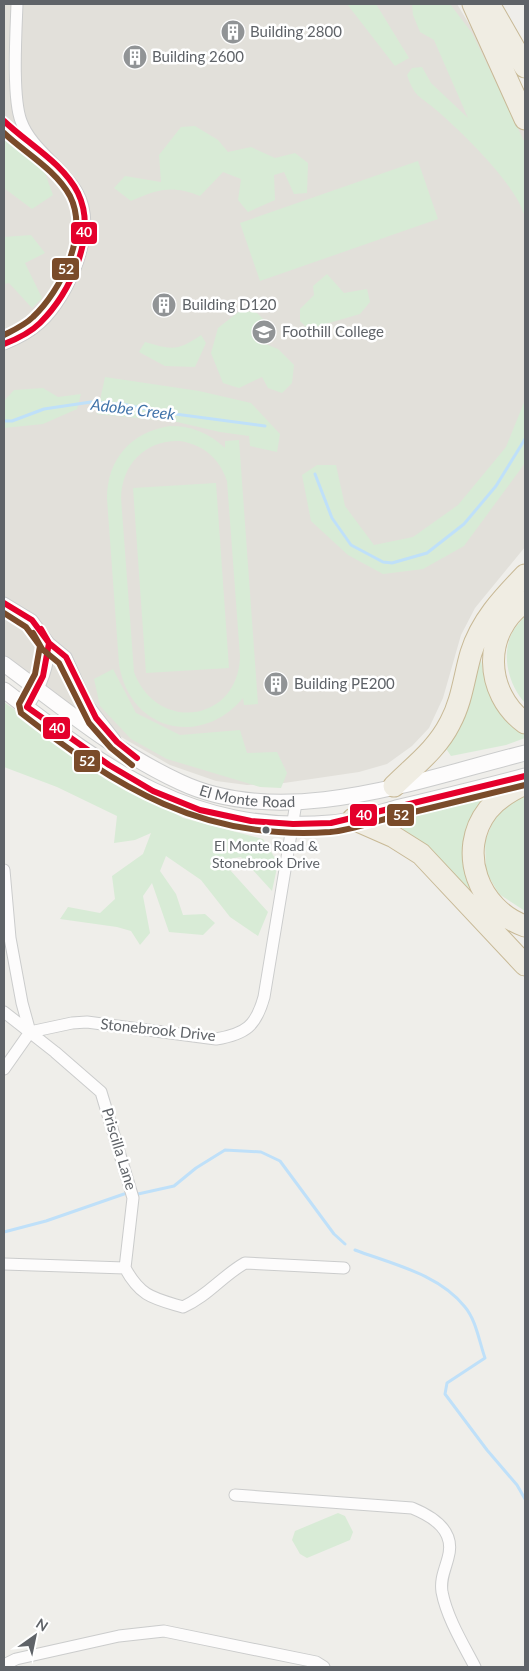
<svg xmlns="http://www.w3.org/2000/svg" width="529" height="1671" font-family="Lato,sans-serif">
<rect width="100%" height="100%" fill="#efeeea"/>
<path fill="#e2e0da" d="M 4,4 L 457,4 L 525,117 L 525,547 L 475,608 L 461,635 L 443,698 L 429,728 L 412,746 L 387,764 L 359,772 L 284,783 L 247,785 L 216,781 L 170,765 L 81,714 L 4,656 Z"/>
<path fill="#d8ebd6" fill-rule="evenodd" d="M 347,4 L 376,4 L 409,58 L 395,66 Z
M 412,4 L 450,4 L 472,33 L 525,143 L 525,217 C 516,184 462,132 435,109 C 419,95 415,98 407,75 L 412,68 L 422,67 L 431,83 L 468,118 L 434,40 L 420,32 L 413,15 Z
M 195,126 L 218,140 L 228,152 L 251,147 L 275,158 L 295,153 L 308,163 L 307,193 L 294,194 L 284,172 L 274,175 L 275,200 L 248,212 L 238,200 L 241,179 L 223,172 L 200,196 C 172,185 158,189 131,201 L 114,188 L 125,176 L 161,182 L 159,155 L 181,127 Z
M 4,137 L 40,159 L 53,195 L 32,209 L 4,188 Z
M 418,161 L 438,219 L 260,281 L 240,223 Z
M 31,235 L 45,253 L 25,263 L 42,298 L 32,308 L 9,283 L 4,284 L 4,237 Z
M 327,274 L 344,293 L 367,289 L 370,302 L 360,314 L 308,329 L 300,321 L 300,309 L 314,295 L 313,286 Z
M 241,310 L 257,313 L 274,329 L 258,341 L 278,349 L 294,365 L 292,383 L 282,393 L 268,388 L 262,377 L 239,388 L 223,383 L 211,353 L 218,328 Z
M 201,335 L 206,343 L 195,367 L 165,366 L 139,352 L 145,342 C 172,350 178,351 201,335 Z
M 105,377 L 199,391 L 251,403 L 280,434 L 277,452 L 250,446 L 249,436 L 220,432 L 177,422 L 97,414 Z
M 43,388 L 58,397 L 81,394 L 77,409 L 43,424 L 4,428 L 4,401 L 14,390 Z
M 525,400 L 525,463 L 464,546 L 423,569 L 383,574 L 348,555 L 311,521 L 302,475 L 317,465 L 336,465 L 345,506 L 374,545 L 413,537 L 458,505 L 506,447 Z
M 170,426 C 192,426 209,433 225,448 L 225,441 L 239,440 L 258,704 L 244,705 L 243,698 C 200,749 129,730 119,664 L 107,499 C 107,459 131,432 170,426 ZM 180,441 C 204,445 219,458 227,481 L 240,656 C 239,722 157,734 134,672 L 121,498 C 122,463 146,440 180,441 Z
M 216,483 L 229,668 L 146,673 L 133,488 Z
M 525,616 L 525,703 C 509,685 500,655 513,631 C 516,626 521,621 525,616 Z
M 479,649 L 483,672 L 496,703 L 525,726 L 525,738 L 506,745 L 451,756 L 443,744 Z
M 113,669 L 136,713 L 180,735 L 240,730 L 247,753 L 277,752 L 287,773 L 281,788 L 260,787 L 167,759 L 131,739 L 100,706 L 94,679 Z
M 4,702 L 94,768 L 183,818 L 263,839 L 278,863 L 272,891 L 241,857 L 221,860 L 268,912 L 258,936 L 230,917 L 201,880 L 166,856 L 160,871 L 176,894 L 183,915 L 205,914 L 215,923 L 203,935 L 169,932 L 152,883 L 143,896 L 150,933 L 140,945 L 131,931 L 117,927 L 60,919 L 68,907 L 100,913 L 115,899 L 112,876 L 143,854 L 151,833 L 135,840 L 114,843 L 117,816 L 57,787 L 4,767 Z
M 525,793 L 525,911 L 499,894 L 486,872 L 485,841 L 495,817 Z
M 482,795 L 468,871 L 470,897 L 402,830 L 407,819 Z
M 338,1513 L 345,1516 L 353,1532 L 350,1540 L 307,1558 L 300,1554 L 292,1540 L 295,1531 Z"/>
<g fill="none" stroke-linecap="round" stroke-linejoin="round">
<path stroke="#bfe0f9" stroke-width="3" d="M 4,421 L 12,421 L 44,409 L 91,402 L 122,404 L 160,412 L 265,426
M 315,474 L 332,518 L 351,545 L 383,562 L 392,563 L 427,553 L 464,524 L 496,486 L 525,439
M 138,1194 L 174,1186 L 196,1168 L 225,1150 L 261,1152 L 280,1161 L 334,1234 L 345,1244
M 4,1232 L 46,1221 L 124,1194
M 355,1250 C 392,1264 439,1274 465,1307 C 476,1320 479,1341 485,1358 L 447,1383 L 445,1394 L 487,1450 L 517,1485 L 525,1499"/>
<defs>
<path id="minor" d="M 4,344 C 17,339 30,332 40,323 C 69,296 99,230 77,192 C 62,166 31,149 21,121 C 12,97 16,32 17,4
M 4,603 L 32,620 L 49,643 L 66,657 L 87,704 L 115,740
M 27,707 C 41,687 49,667 49,643
M 4,870 L 10,938 L 22,1003 L 30,1032
M 4,1012 L 55,1052 L 101,1092 L 133,1198 L 125,1268
M 4,1069 L 30,1032 L 72,1023 L 87,1022 L 216,1039 C 246,1034 256,1026 264,997 L 296,803
M 4,1264 L 125,1268 C 141,1297 153,1298 183,1307 C 208,1296 222,1276 245,1263 L 344,1268
M 235,1495 L 412,1508 C 434,1517 456,1531 448,1558 C 445,1570 440,1579 442,1592 C 447,1618 463,1644 475,1667
M 4,1665 L 16,1659 L 119,1636 L 164,1631 L 316,1662 L 324,1667"/>
<g id="tertiary">
<path id="s1" d="M 4,664 C 61,706 115,752 180,782 C 284,831 421,779 525,753"/>
<path d="M 4,690 C 107,770 192,834 330,823 C 354,821 377,813 400,807 C 442,797 484,787 525,776"/>
</g>
<path id="motorway" d="M 473,4 L 525,119
M 489,4 L 525,67
M 525,602 C 482,631 484,693 525,723
M 525,784 C 512,790 497,799 488,810 C 456,851 479,910 525,926
M 394,786 C 414,766 437,749 450,723 C 462,701 464,677 471,653 C 481,621 502,599 525,575
M 353,819 L 394,837 L 421,854 L 525,965"/>
</defs>
<use href="#minor" stroke="#cbcccc" stroke-width="13"/>
<use href="#tertiary" stroke="#cbcccc" stroke-width="17"/>
<use href="#motorway" stroke="#c8b996" stroke-width="23"/>
<use href="#minor" stroke="#fdfcfc" stroke-width="11"/>
<use href="#tertiary" stroke="#fdfcfc" stroke-width="15"/>
<use href="#motorway" stroke="#f0ede3" stroke-width="21"/>
<defs>
<path id="bus-1" d="M 4,121 C 28,144 63,163 78,193 C 98,235 70,293 40,323 C 30,333 17,339 4,344
M 4,603 L 32,620 L 49,643 L 43,676 L 27,707 L 109,765 L 153,791 L 200,810 L 251,821 L 293,824 L 331,823 L 525,776
M 41,629 L 49,643 L 66,657 L 96,718 L 117,742 L 137,758"/>
<path id="bus-2" d="M 4,133 C 25,153 55,169 70,196 C 89,234 61,291 33,317 C 25,325 14,330 4,335
M 4,613 L 26,627 L 40,646 L 35,674 L 19,704 L 21,713 C 117,788 203,841 330,832 C 351,830 373,822 393,817 C 437,806 481,796 525,785
M 33,633 L 42,649 L 59,663 L 89,723 L 111,748 L 132,765"/>
</defs>
<use href="#bus-1" stroke="#fff" stroke-width="10"/>
<use href="#bus-2" stroke="#fff" stroke-width="10"/>
<use href="#bus-1" stroke="#e4002b" stroke-width="6"/>
<use href="#bus-2" stroke="#7a4b2a" stroke-width="6"/>
</g>
<defs>
<symbol id="building-disc" viewBox="-11 -11 22 22"><circle r="9.5" fill="#919496" stroke="#fff"/><path d="M-4-6H4V6H1V3H-1V6H-4ZM-2.5-4.3h1.7v1.8h-1.7ZM.8-4.3h1.7v1.8H.8ZM-2.5-1h1.7V.8h-1.7ZM.8-1h1.7V.8H.8Z" fill="#fff"/></symbol>
<symbol id="university-disc" viewBox="-11 -11 22 22"><circle r="9.5" fill="#919496" stroke="#fff"/><path d="M0-5L7-2L0 1L-7-2ZM-4 1L0 2.5L4 1V4Q0 6-4 4Z" fill="#fff"/></symbol>
</defs>
<g fill-rule="evenodd">
<use href="#building-disc" x="219" y="18" width="28" height="28"/>
<use href="#building-disc" x="121" y="43" width="28" height="28"/>
<use href="#building-disc" x="150" y="291" width="28" height="28"/>
<use href="#university-disc" x="250" y="318" width="28" height="28"/>
<use href="#building-disc" x="262" y="670" width="28" height="28"/>
</g>
<circle fill="#5f6368" stroke="#fff" stroke-width="2" cx="266" cy="830" r="4.5"/>
<g text-anchor="middle" stroke-width="5" stroke-linejoin="round" paint-order="stroke">
<g font-size="14" fill="#5f6368" stroke="#fff">
<text x="266" y="851">El Monte Road &amp;<tspan x="266" dy="17">Stonebrook Drive</tspan></text>
</g>
<g font-size="15" fill="#5f6368" stroke="#fff" text-anchor="start">
<text x="250" y="37">Building 2800</text>
<text x="152" y="62">Building 2600</text>
<text x="182" y="310">Building D120</text>
<text x="282" y="337">Foothill College</text>
<text x="294" y="689">Building PE200</text>
</g>
<g font-size="15" fill="#5f6368" stroke="#fff">
<text dy="5" stroke="none"><textPath href="#s1" startOffset="282">El Monte Road</textPath></text>
<text transform="translate(158 1030) rotate(6)" y="5">Stonebrook Drive</text>
<text transform="translate(119 1149) rotate(73)" y="5">Priscilla Lane</text>
</g>
<g font-size="16" font-style="italic" fill="#4174aa" stroke="#fff">
<text transform="translate(133 409) rotate(7)" y="6">Adobe Creek</text>
</g>
</g>
<g stroke="#fff" stroke-width="2">
<rect x="70" y="221" width="28" height="24" rx="5" fill="#e4002b"/>
<rect x="51" y="257" width="29" height="24" rx="5" fill="#7a4b2a"/>
<rect x="42" y="716" width="29" height="24" rx="5" fill="#e4002b"/>
<rect x="73" y="749" width="28" height="24" rx="5" fill="#7a4b2a"/>
<rect x="349" y="803" width="29" height="24" rx="5" fill="#e4002b"/>
<rect x="386" y="803" width="29" height="24" rx="5" fill="#7a4b2a"/>
</g>
<g font-size="14" text-anchor="middle" font-weight="bold" fill="#fff">
<text x="84" y="237">40</text>
<text x="66" y="274">52</text>
<text x="57" y="733">40</text>
<text x="87" y="766">52</text>
<text x="364" y="820">40</text>
<text x="401" y="820">52</text>
</g>
<rect width="529" height="1671" fill="none" stroke="#5f6368" stroke-width="10"/>
<g transform="translate(35 1636) rotate(33)" stroke="#ffffff" stroke-width="4" paint-order="stroke">
<path d="M0-4L9 19L0 12L-9 19Z" fill="#5f6368"/>
<text y="-8" font-size="14" font-weight="bold" text-anchor="middle" fill="#5f6368">N</text>
</g>
</svg>
